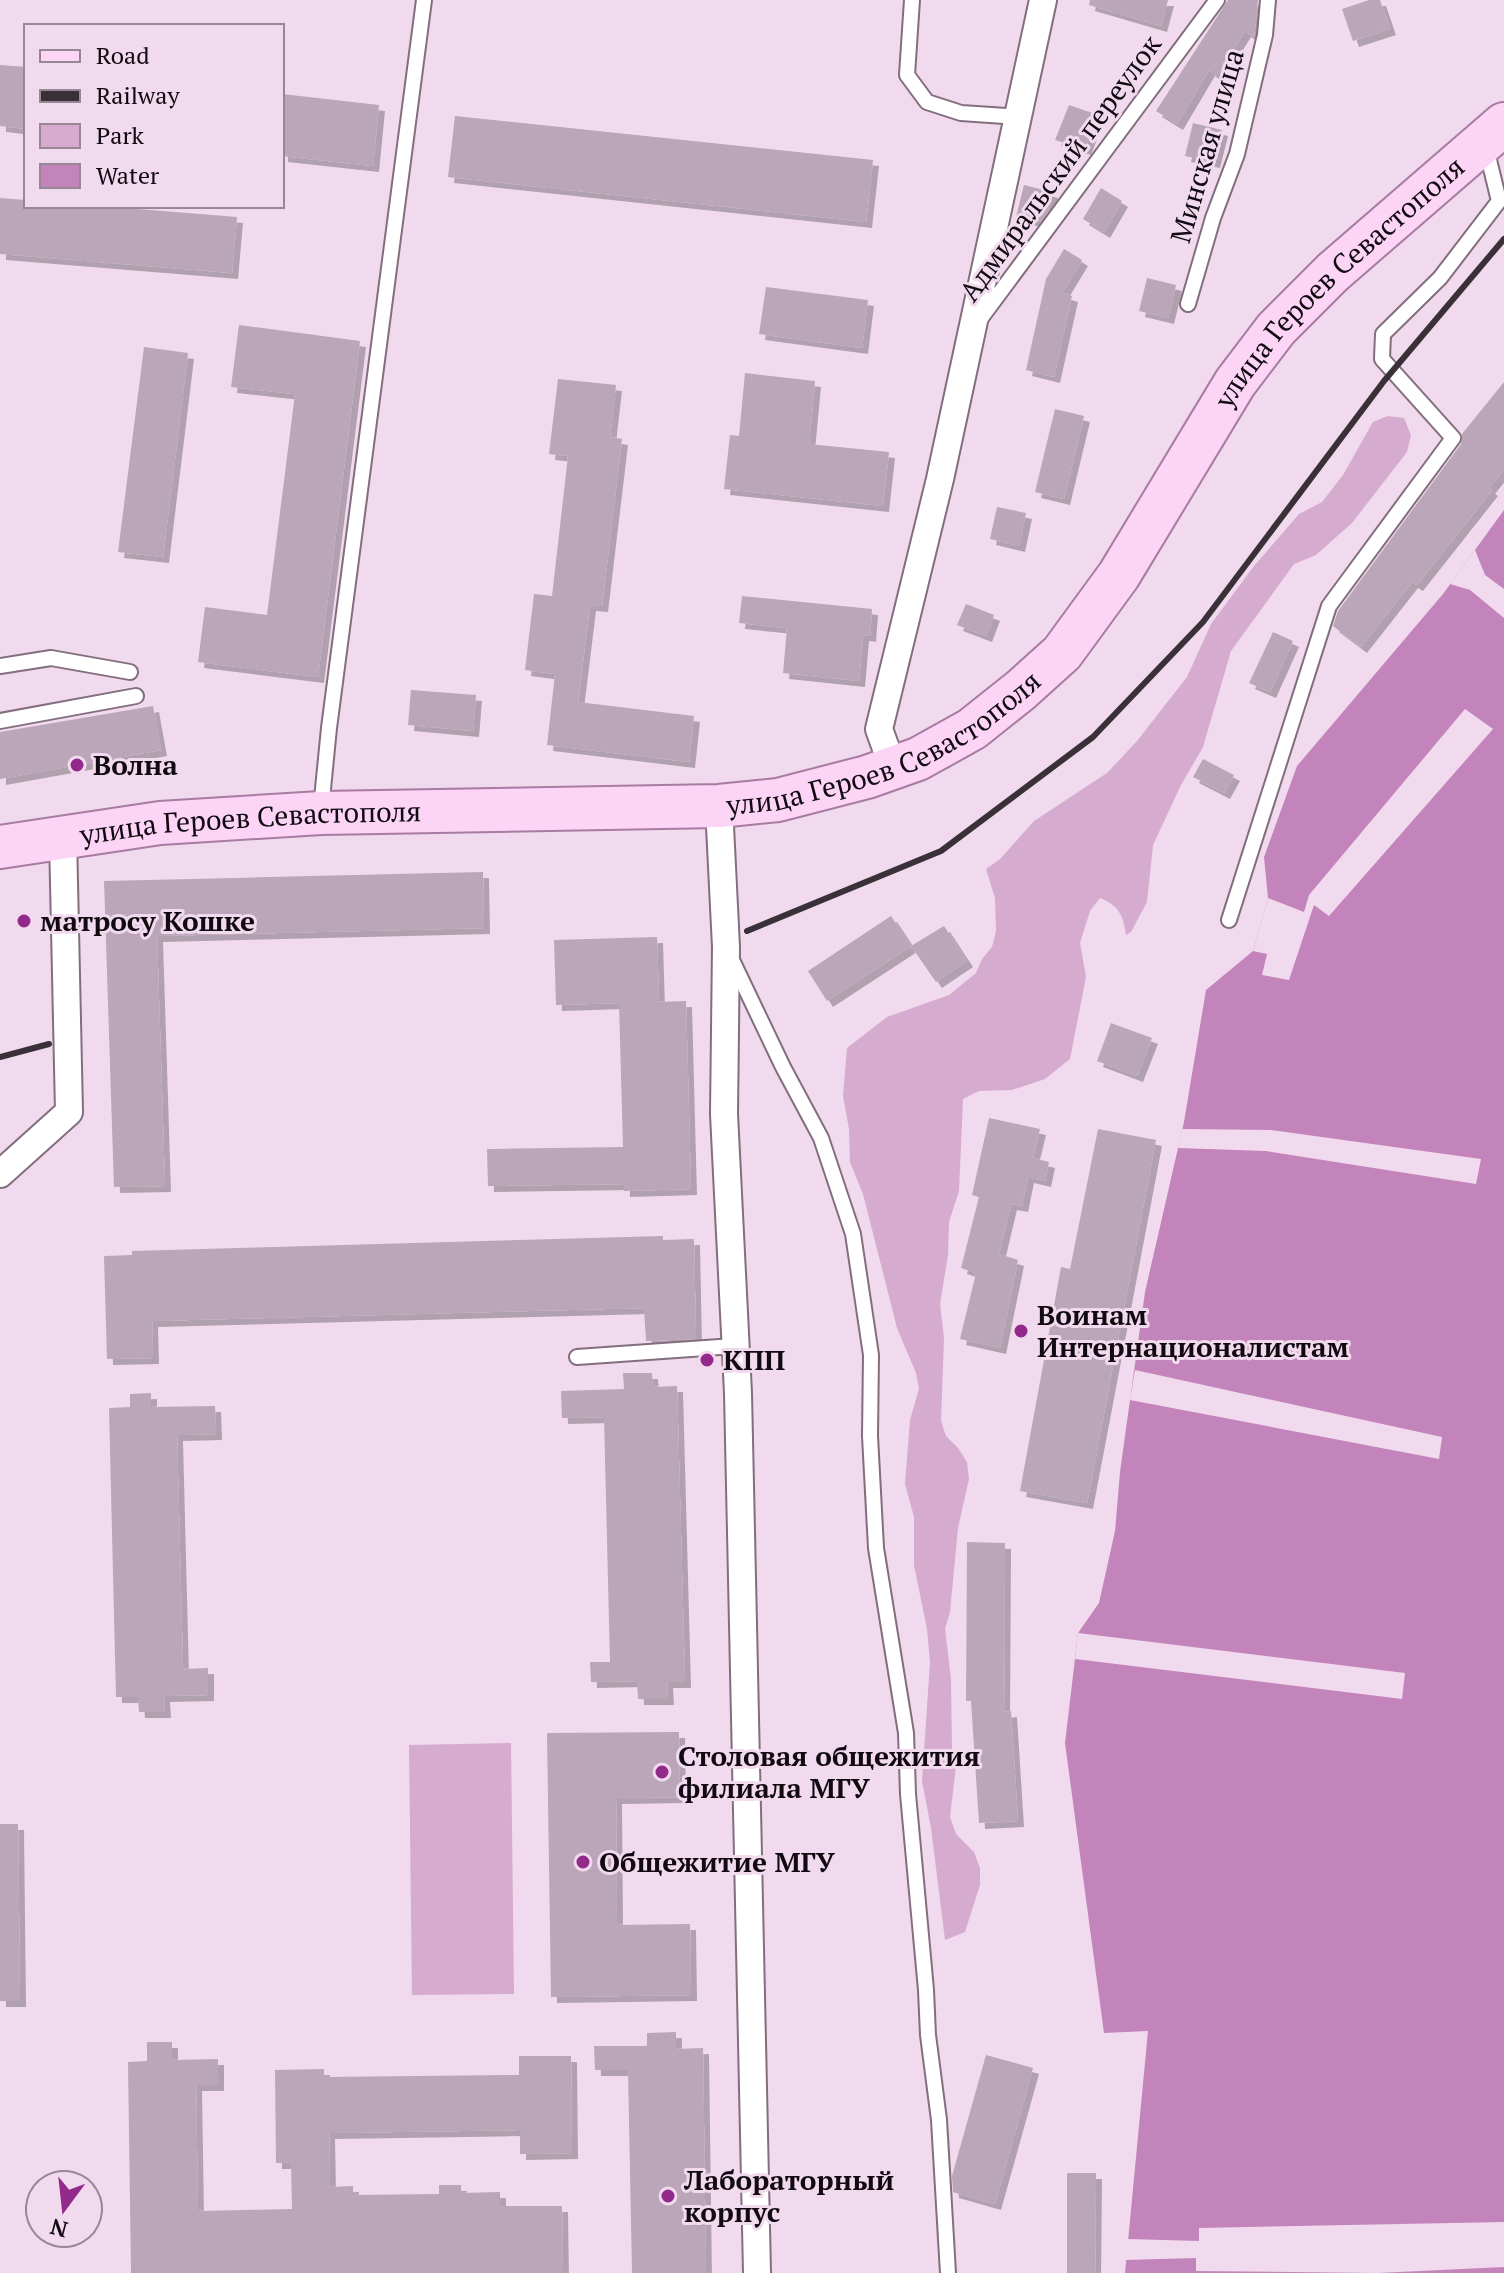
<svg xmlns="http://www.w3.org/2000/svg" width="1504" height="2273" font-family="'PT Serif',serif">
<defs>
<filter id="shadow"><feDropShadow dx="6" dy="6" stdDeviation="0" flood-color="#0004"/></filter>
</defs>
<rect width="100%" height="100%" fill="#f1daed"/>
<path fill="#d5abcf" d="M 1388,416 L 1404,418 L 1411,435 L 1407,452 L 1352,523 L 1316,555 L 1294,564 L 1231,651 L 1203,747 L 1181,785 L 1153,845 L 1147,902 L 1131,932 L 1126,935 C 1123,916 1120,906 1100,898 L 1090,911 L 1080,943 L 1086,977 L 1070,1059 L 1045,1079 L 1012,1090 L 979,1091 L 963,1099 L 959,1191 L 949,1222 L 948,1255 L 940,1304 L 944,1338 L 941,1421 L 946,1436 L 958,1448 L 967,1462 L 969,1479 L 958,1528 L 950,1612 L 945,1629 L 951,1679 L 952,1750 L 956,1766 L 950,1817 L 956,1834 L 974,1852 L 980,1868 L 980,1885 L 965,1932 L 945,1940 L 931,1828 L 922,1781 L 930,1662 L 927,1629 L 914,1565 L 914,1517 L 905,1484 L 910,1420 L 919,1389 L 916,1373 L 897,1328 L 863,1194 L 850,1162 L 849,1129 L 843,1096 L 847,1048 L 887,1017 L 949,995 L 976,973 L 982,959 L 992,947 L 996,931 L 995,898 L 986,869 L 1000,859 L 1034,821 L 1107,773 L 1137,741 L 1187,677 L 1211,624 L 1254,566 L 1299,514 L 1322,502 L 1343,475 L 1373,422 Z
M 511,1743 L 514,1994 L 412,1995 L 409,1745 Z"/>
<path fill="#c384bb" d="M 1504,510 L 1504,2273 L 1125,2273 L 1148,2031 L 1104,2033 L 1065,1743 L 1078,1633 L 1099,1603 L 1115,1531 L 1120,1472 L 1145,1292 L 1184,1122 L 1206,990 L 1253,951 L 1268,898 L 1264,857 L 1297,766 L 1443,594 Z"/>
<path fill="#f1daed" d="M 1475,550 L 1485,575 L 1504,589 L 1504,618 L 1470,590 L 1450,584 Z
M 1465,709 L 1493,729 L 1329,916 L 1314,905 L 1289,980 L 1262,975 L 1267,954 L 1253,951 L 1268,898 L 1304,912 L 1309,895 Z
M 1182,1129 L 1271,1130 L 1481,1159 L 1476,1184 L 1266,1151 L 1178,1148 Z
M 1135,1370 L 1442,1437 L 1439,1459 L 1130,1400 Z
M 1078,1633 L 1405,1673 L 1402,1699 L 1075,1659 Z
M 1504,2222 L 1504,2267 L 1378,2273 L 1196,2271 L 1196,2258 L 1125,2260 L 1127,2239 L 1199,2241 L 1199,2228 Z"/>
<path fill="#bba5b8" filter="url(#shadow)" d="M 1090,0 L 1168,0 L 1161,26 L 1089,5 Z
M 1228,0 L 1258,0 L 1254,37 L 1245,31 L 1217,76 L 1209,70 L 1177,124 L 1156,111 Z
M 1369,0 L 1380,0 L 1390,29 L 1353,41 L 1342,9 Z
M 0,65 L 26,67 L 26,129 L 0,126 Z
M 282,94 L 379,105 L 373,166 L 282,156 Z
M 1069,105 L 1098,115 L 1085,149 L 1055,140 Z
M 455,116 L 873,160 L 866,222 L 448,177 Z
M 1193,123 L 1222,130 L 1214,162 L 1185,156 Z
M 1024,185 L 1052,192 L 1048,211 L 1040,222 L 1016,217 Z
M 1101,188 L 1122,201 L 1104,232 L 1083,219 Z
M 0,198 L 26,200 L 26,206 L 101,206 L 237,217 L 232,273 L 0,254 Z
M 1064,249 L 1082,260 L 1062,293 L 1072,296 L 1054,377 L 1026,370 L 1046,279 Z
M 1147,278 L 1176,285 L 1168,318 L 1139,311 Z
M 766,287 L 868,300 L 862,348 L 759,334 Z
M 239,325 L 360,341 L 318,677 L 198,662 L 205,607 L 267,615 L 295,394 L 231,387 Z
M 144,347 L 188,353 L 163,557 L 118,552 Z
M 745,373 L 815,381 L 809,444 L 889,452 L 883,506 L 724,489 L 730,435 L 739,436 Z
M 558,379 L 616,385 L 610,437 L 622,439 L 602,606 L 590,605 L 578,702 L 694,716 L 689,762 L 547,745 L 555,674 L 525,670 L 534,594 L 552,596 L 568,456 L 549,454 Z
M 1504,382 L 1504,469 L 1489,488 L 1492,490 L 1417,585 L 1412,582 L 1361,647 L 1333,626 L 1338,611 L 1461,444 L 1462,434 Z
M 1055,409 L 1084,416 L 1064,499 L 1035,492 Z
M 997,507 L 1026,513 L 1019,546 L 990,539 Z
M 742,596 L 872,609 L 870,636 L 863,635 L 859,681 L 783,673 L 787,628 L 739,623 Z
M 966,604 L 994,615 L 986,636 L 957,625 Z
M 1273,632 L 1293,641 L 1270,692 L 1249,683 Z
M 411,690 L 476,695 L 473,731 L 408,725 Z
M 153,706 L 161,750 L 0,779 L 0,732 Z
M 1203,759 L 1234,775 L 1224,793 L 1193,777 Z
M 483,872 L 484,928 L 157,936 L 165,1186 L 114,1187 L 104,881 Z
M 891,916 L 911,946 L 827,1001 L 808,971 Z
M 944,926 L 967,961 L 936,982 L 911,946 Z
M 657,937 L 659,1002 L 686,1001 L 691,1189 L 624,1191 L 624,1184 L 488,1186 L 487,1149 L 623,1147 L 619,1003 L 556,1005 L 554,940 Z
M 1111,1023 L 1152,1038 L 1137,1076 L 1097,1061 Z
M 989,1118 L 1040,1129 L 1033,1158 L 1049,1162 L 1045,1181 L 1028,1177 L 1022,1206 L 1011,1204 L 999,1254 L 1018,1260 L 1000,1348 L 960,1339 L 976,1273 L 961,1268 L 979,1197 L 972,1195 Z
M 1098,1129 L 1156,1140 L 1087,1503 L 1020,1491 L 1061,1267 L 1070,1269 Z
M 663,1236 L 663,1240 L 694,1239 L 696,1339 L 646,1341 L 644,1308 L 152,1321 L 153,1358 L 107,1359 L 104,1256 L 132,1255 L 132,1251 Z
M 623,1373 L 652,1373 L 653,1387 L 677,1386 L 685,1682 L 667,1682 L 668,1699 L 638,1699 L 637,1681 L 591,1682 L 590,1662 L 610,1662 L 604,1417 L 562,1418 L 561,1391 L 624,1389 Z
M 151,1393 L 151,1407 L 215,1406 L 216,1434 L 177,1435 L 183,1669 L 208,1668 L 208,1695 L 164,1696 L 165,1712 L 139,1712 L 138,1697 L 116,1697 L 109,1408 L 130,1407 L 130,1394 Z
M 967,1542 L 1005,1543 L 1004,1712 L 1011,1711 L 1018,1821 L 979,1823 L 971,1701 L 966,1701 Z
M 679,1732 L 680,1797 L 616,1798 L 617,1925 L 690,1924 L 691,1995 L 551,1997 L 547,1733 Z
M 0,1824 L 18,1824 L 20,2001 L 0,2001 Z
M 676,2032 L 676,2049 L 703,2048 L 706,2273 L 632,2273 L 628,2070 L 595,2070 L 594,2046 L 647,2046 L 647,2033 Z
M 147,2042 L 172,2042 L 172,2060 L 218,2059 L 218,2085 L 196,2085 L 198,2211 L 292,2209 L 291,2163 L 276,2163 L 275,2070 L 324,2069 L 324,2077 L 519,2075 L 519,2056 L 571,2056 L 572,2153 L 520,2154 L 520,2130 L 329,2133 L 330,2187 L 353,2186 L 353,2195 L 439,2194 L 439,2185 L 461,2185 L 461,2193 L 500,2192 L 500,2206 L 562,2206 L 563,2273 L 131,2273 L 128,2062 L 147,2061 Z
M 986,2055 L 1033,2068 L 995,2204 L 953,2192 L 952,2176 Z
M 1067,2173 L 1096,2173 L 1095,2273 L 1067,2273 Z"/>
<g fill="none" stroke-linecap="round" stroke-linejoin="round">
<defs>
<path id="lane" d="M 912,0 L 907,75 L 927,102 L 961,113 L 1020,117
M 1188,304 L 1213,218 L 1237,154 L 1265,35 L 1268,0
M 981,318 L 1217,0
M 0,666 L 51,658 L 130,672
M 0,721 L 136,696
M 321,809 L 329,728 L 424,0
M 1229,920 L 1329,606 L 1453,438 L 1382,359 L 1383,334 L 1440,278 L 1499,201 L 1489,160 L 1481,149
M 731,958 L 783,1067 L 821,1138 L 853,1234 L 871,1355 L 870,1436 L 876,1548 L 906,1733 L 908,1794 L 926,1990 L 928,2035 L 939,2120 L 948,2273
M 577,1357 L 734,1346"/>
<path id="street" d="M 893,768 L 879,729 L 940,479 L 1043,0
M 719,806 L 726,947 L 724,1114 L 738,1393 L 757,2273
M 0,1174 L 69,1112 L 63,837"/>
<g id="primary">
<path id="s1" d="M 0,847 L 160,823 L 321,813 L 719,806 L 778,800 L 867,777 L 918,759 L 972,729 L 1021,690 L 1062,653 L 1119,575 L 1235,383 L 1276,329 L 1333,272 L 1504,124"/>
</g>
</defs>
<use href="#lane" stroke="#826e7f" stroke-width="18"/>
<use href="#street" stroke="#826e7f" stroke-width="30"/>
<use href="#primary" stroke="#a77ba2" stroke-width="46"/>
<use href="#lane" stroke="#fff" stroke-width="14"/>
<use href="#street" stroke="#fff" stroke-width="26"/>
<use href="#primary" stroke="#fbd4f6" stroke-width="42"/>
<path stroke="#3a3038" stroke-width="6" d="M 747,931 L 941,851 L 1093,737 L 1203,622 L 1384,381 L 1504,239
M 0,1057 L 49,1044"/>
</g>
<g fill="#94298c" stroke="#f1daed" stroke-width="3">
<circle cx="77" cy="765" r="8"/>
<circle cx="24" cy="921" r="8"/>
<circle cx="1021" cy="1331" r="8"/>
<circle cx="707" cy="1360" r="8"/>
<circle cx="662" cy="1772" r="8"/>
<circle cx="583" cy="1862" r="8"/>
<circle cx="668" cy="2196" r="8"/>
</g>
<g text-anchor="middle" stroke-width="6" stroke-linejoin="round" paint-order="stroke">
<g font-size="28" fill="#110a10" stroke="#f1daed">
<text transform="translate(1207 146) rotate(-74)" y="10">Минская улица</text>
<text transform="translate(1060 168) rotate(-54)" y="10">Адмиральский переулок</text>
<text dy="10" stroke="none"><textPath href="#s1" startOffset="1572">улица Героев Севастополя</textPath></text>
<text dy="10" stroke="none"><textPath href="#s1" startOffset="900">улица Героев Севастополя</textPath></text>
<text dy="10" stroke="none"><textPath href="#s1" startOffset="252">улица Героев Севастополя</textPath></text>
</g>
<g font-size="28" font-weight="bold" fill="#110a10" stroke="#f1daed" text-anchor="start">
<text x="93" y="775">Волна</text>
<text x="40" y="931">матросу Кошке</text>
<text x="1037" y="1325">Воинам<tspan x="1037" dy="32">Интернационалистам</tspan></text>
<text x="723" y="1370">КПП</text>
<text x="678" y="1766">Столовая общежития<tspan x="678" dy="32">филиала МГУ</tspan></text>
<text x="599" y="1872">Общежитие МГУ</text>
<text x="684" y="2190">Лабораторный<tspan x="684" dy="32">корпус</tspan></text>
</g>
</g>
<rect x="24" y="24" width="260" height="184" fill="#f1daed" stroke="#978795" stroke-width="2"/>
<rect x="40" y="50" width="40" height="12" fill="#fbd4f6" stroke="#978795" stroke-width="2"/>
<text x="96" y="64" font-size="24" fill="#110a10">Road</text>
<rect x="40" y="90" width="40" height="12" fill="#3a3038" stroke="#978795" stroke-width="2"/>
<text x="96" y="104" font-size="24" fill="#110a10">Railway</text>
<rect x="40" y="124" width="40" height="24" fill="#d5abcf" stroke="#978795" stroke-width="2"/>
<text x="96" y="144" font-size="24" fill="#110a10">Park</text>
<rect x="40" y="164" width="40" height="24" fill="#c384bb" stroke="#978795" stroke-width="2"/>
<text x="96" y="184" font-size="24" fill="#110a10">Water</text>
<g transform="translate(64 2209) rotate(195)"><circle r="38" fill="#f1daed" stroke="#978795" stroke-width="2"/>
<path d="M0-6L14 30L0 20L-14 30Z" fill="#94298c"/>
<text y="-12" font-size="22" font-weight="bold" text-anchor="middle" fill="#110a10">N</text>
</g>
</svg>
